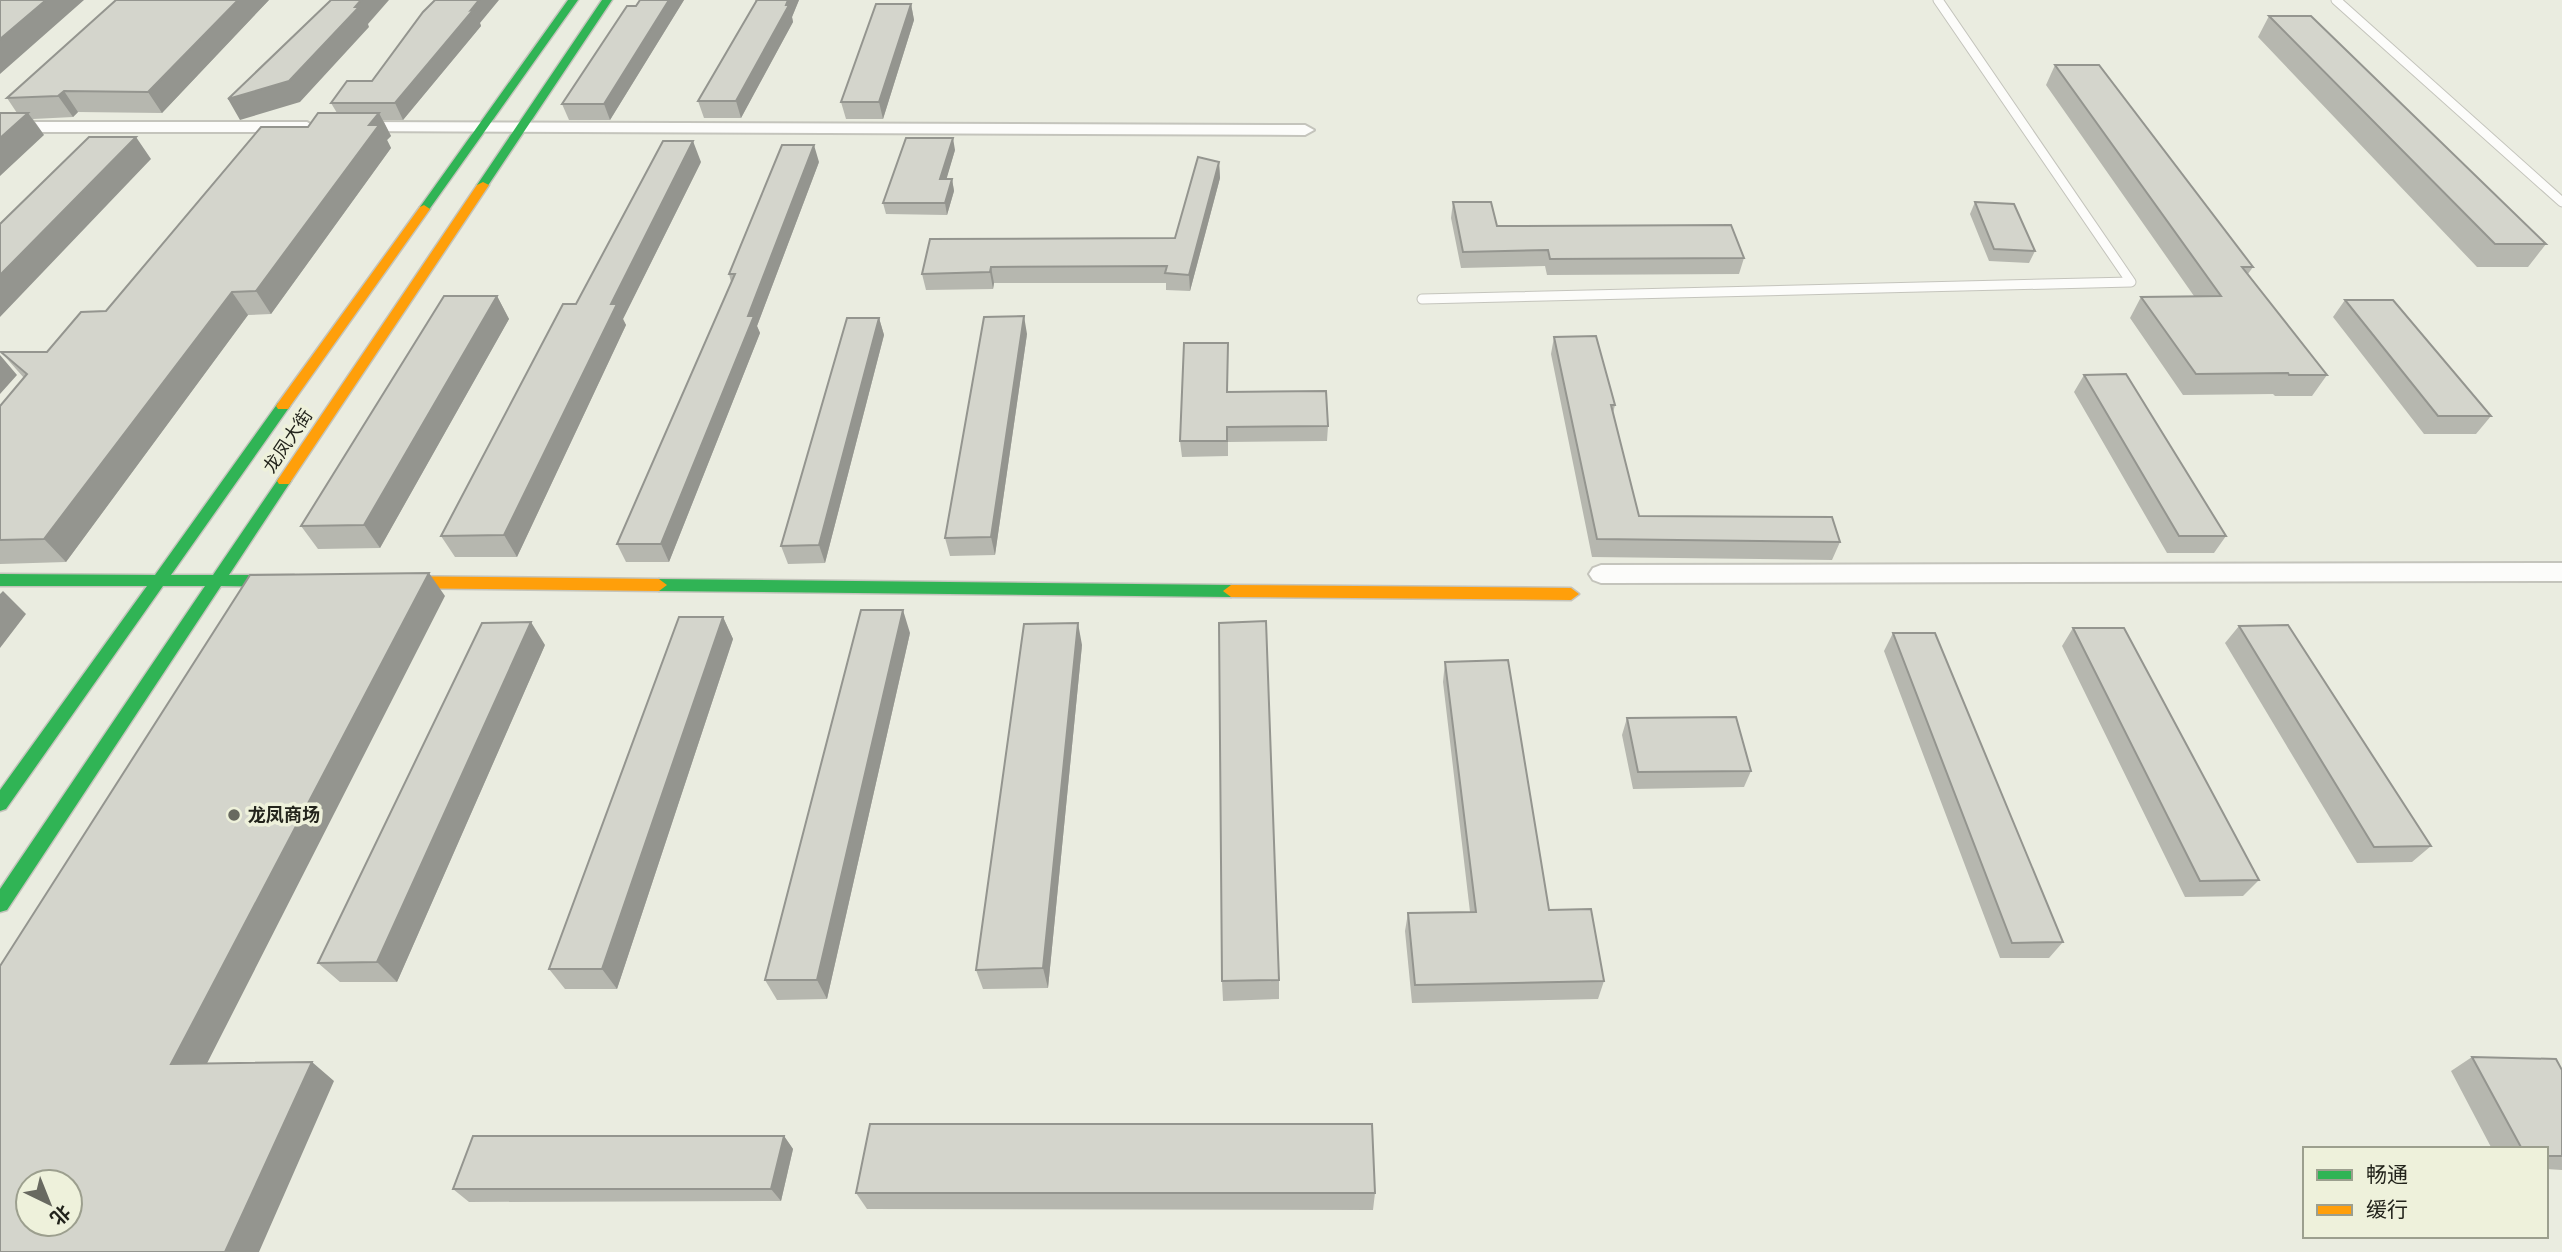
<svg xmlns="http://www.w3.org/2000/svg" width="2562" height="1252" font-family="Figtree,'Noto Sans SC',sans-serif">
<rect width="100%" height="100%" fill="#eaece0"/>
<g fill="none" stroke-linecap="round" stroke-linejoin="round">
<defs>
<path id="lane" d="M 2336,0 L 2562,202
M 1422,299 L 2131,282 L 1938,0"/>
<path id="street" d="M 0,122 L 307,122 L 315,127 L 307,132 L 0,132 Z
M 354,122 L 1305,125 L 1314,130 L 1305,135 L 348,131 L 346,127 L 348,123 Z
M 2562,563 L 2562,581 L 1601,583 L 1593,580 L 1589,574 L 1593,568 L 1601,565 Z"/>
<path id="fast" d="M 568,0 L 578,0 L 428,211 L 420,211 L 420,207 Z
M 602,0 L 612,0 L 487,187 L 479,187 L 477,185 Z
M 283,402 L 290,406 L 288,409 L 171,575 L 213,575 L 279,478 L 284,476 L 291,481 L 229,575 L 294,575 L 302,581 L 294,587 L 221,586 L 7,910 L 0,912 L 0,889 L 205,586 L 163,586 L 6,809 L 0,811 L 0,790 L 147,586 L 0,586 L 0,574 L 155,575 L 278,403 Z
M 659,579 L 1231,585 L 1239,591 L 1231,597 L 659,591 L 651,585 Z"/>
<path id="slow" d="M 483,182 L 489,185 L 289,484 L 279,484 L 277,481 L 279,478 L 477,185 Z
M 424,205 L 430,209 L 288,409 L 278,409 L 276,406 L 278,403 L 420,207 Z
M 388,576 L 659,579 L 667,585 L 659,591 L 388,588 L 380,582 Z
M 1231,585 L 1571,588 L 1579,594 L 1571,600 L 1231,597 L 1223,591 Z"/>
</defs>
<use href="#lane" stroke="#c4c4bc" stroke-width="11"/>
<use href="#street" stroke="#c4c4bc" stroke-width="4"/>
<use href="#fast" stroke="#c4c4bc" stroke-width="3"/>
<use href="#slow" stroke="#c4c4bc" stroke-width="3"/>
<use href="#lane" stroke="#fcfcfa" stroke-width="9"/>
<use href="#street" fill="#fcfcfa" fill-rule="evenodd"/>
<use href="#fast" fill="#30b455" fill-rule="evenodd"/>
<use href="#slow" fill="#ff9f0a" fill-rule="evenodd"/>
</g>
<path fill="#b6b7af" d="M 116,0 L 269,0 L 162,113 L 78,112 L 73,117 L 33,119 L 44,135 L 17,113 L 7,98 Z
M 640,0 L 684,0 L 610,120 L 569,120 L 562,104 Z
M 755,0 L 799,0 L 792,17 L 793,22 L 741,118 L 704,118 L 698,101 L 756,2 Z
M 911,4 L 914,20 L 883,119 L 846,119 L 841,102 Z
M 2269,16 L 2546,244 L 2528,267 L 2477,267 L 2258,37 Z
M 480,23 L 481,26 L 403,120 L 383,120 L 391,136 L 387,140 L 391,148 L 271,314 L 248,315 L 66,562 L 0,564 L 0,406 L 24,378 L 1,352 L 47,352 L 106,311 L 308,127 L 337,113 L 331,103 Z
M 2055,65 L 2253,267 L 2248,274 L 2327,375 L 2312,396 L 2275,396 L 2273,394 L 2183,395 L 2130,318 L 2141,297 L 2194,296 L 2046,85 Z
M 955,150 L 946,179 L 952,179 L 954,191 L 947,215 L 886,214 L 883,203 Z
M 701,162 L 623,319 L 626,325 L 517,557 L 455,557 L 441,536 L 576,304 Z
M 819,162 L 757,326 L 760,333 L 669,562 L 626,562 L 617,544 L 731,282 L 729,274 Z
M 1219,162 L 1220,178 L 1190,291 L 1166,290 L 1166,283 L 994,283 L 993,289 L 926,290 L 922,274 L 1175,238 Z
M 1453,202 L 1497,226 L 1744,258 L 1739,274 L 1547,275 L 1545,266 L 1461,268 L 1451,218 Z
M 1975,202 L 2035,251 L 2029,263 L 1989,261 L 1970,214 Z
M 497,296 L 509,319 L 380,548 L 318,549 L 301,526 Z
M 2345,300 L 2491,416 L 2476,434 L 2424,434 L 2333,317 Z
M 879,318 L 884,335 L 825,563 L 788,564 L 781,546 Z
M 1027,334 L 995,555 L 950,556 L 945,538 Z
M 1554,337 L 1615,405 L 1613,413 L 1639,516 L 1840,542 L 1832,560 L 1592,557 L 1551,354 Z
M 1228,359 L 1228,392 L 1328,426 L 1327,441 L 1228,442 L 1228,456 L 1182,457 L 1180,441 Z
M 2084,375 L 2226,536 L 2214,553 L 2167,553 L 2074,392 Z
M 723,617 L 733,639 L 617,989 L 565,989 L 549,969 Z
M 2239,626 L 2431,846 L 2412,862 L 2357,863 L 2225,643 Z
M 2073,628 L 2259,880 L 2243,896 L 2185,897 L 2062,646 Z
M 910,633 L 827,999 L 777,1000 L 765,980 Z
M 1893,633 L 2063,942 L 2049,958 L 2000,958 L 1884,651 Z
M 545,645 L 397,982 L 340,982 L 318,963 Z
M 1082,645 L 1048,988 L 983,989 L 976,970 Z
M 1445,662 L 1549,910 L 1604,981 L 1598,999 L 1412,1003 L 1405,931 L 1408,913 L 1470,912 L 1443,682 Z
M 1627,718 L 1751,771 L 1744,787 L 1633,789 L 1622,735 Z
M 1279,980 L 1279,999 L 1223,1001 L 1222,981 Z
M 2472,1057 L 2562,1070 L 2562,1170 L 2546,1169 L 2546,1149 L 2492,1149 L 2451,1071 Z
M 784,1136 L 793,1149 L 781,1201 L 469,1202 L 453,1189 Z
M 856,1193 L 1375,1193 L 1373,1210 L 867,1209 Z"/>
<path fill="#94958f" d="M 46,0 L 84,0 L 0,74 L 0,39 Z
M 238,0 L 269,0 L 162,113 L 148,92 Z
M 361,0 L 389,0 L 368,24 L 369,27 L 300,102 L 240,120 L 228,99 L 355,7 Z
M 479,0 L 499,0 L 480,23 L 481,26 L 403,120 L 395,103 Z
M 669,0 L 684,0 L 610,120 L 604,104 Z
M 788,0 L 799,0 L 792,17 L 793,22 L 741,118 L 736,101 Z
M 911,4 L 914,20 L 883,119 L 879,102 Z
M 64,91 L 78,112 L 73,117 L 58,96 Z
M 28,113 L 44,135 L 0,176 L 0,138 Z
M 379,113 L 391,136 L 387,140 L 391,148 L 271,314 L 256,291 L 369,125 Z
M 136,137 L 151,159 L 0,317 L 0,275 Z
M 953,138 L 955,150 L 943,191 L 940,179 Z
M 693,141 L 701,162 L 623,319 L 626,325 L 517,557 L 504,535 L 611,304 Z
M 814,145 L 819,162 L 757,326 L 760,333 L 669,562 L 661,544 Z
M 1219,162 L 1220,178 L 1190,291 L 1189,275 Z
M 952,179 L 954,191 L 947,215 L 945,203 Z
M 991,267 L 994,283 L 993,289 L 990,272 Z
M 232,292 L 248,315 L 66,562 L 44,539 Z
M 497,296 L 509,319 L 380,548 L 364,525 Z
M 1024,316 L 1027,334 L 995,555 L 991,537 Z
M 879,318 L 884,335 L 825,563 L 819,545 Z
M 0,355 L 17,375 L 0,394 Z
M 429,573 L 445,596 L 197,1083 L 171,1064 Z
M 3,591 L 26,614 L 0,648 L 0,594 Z
M 903,610 L 910,633 L 827,999 L 817,980 Z
M 723,617 L 733,639 L 617,989 L 602,969 Z
M 531,622 L 545,645 L 397,982 L 377,962 Z
M 1078,623 L 1082,645 L 1048,988 L 1043,968 Z
M 312,1062 L 334,1081 L 259,1252 L 225,1252 Z
M 784,1136 L 793,1149 L 781,1201 L 771,1189 Z"/>
<path fill="#d4d5cc" stroke="#94958f" stroke-width="2" fill-rule="evenodd" d="M 0,0 L 46,0 L 0,39 Z
M 116,0 L 238,0 L 148,92 L 64,91 L 58,96 L 7,98 Z
M 331,0 L 361,0 L 355,7 L 359,7 L 289,81 L 228,99 Z
M 435,0 L 479,0 L 471,10 L 474,9 L 395,103 L 331,103 L 347,81 L 372,81 L 423,12 Z
M 640,0 L 669,0 L 604,104 L 562,104 L 627,6 L 636,6 Z
M 757,0 L 788,0 L 786,5 L 789,5 L 736,101 L 698,101 Z
M 876,4 L 911,4 L 879,102 L 841,102 Z
M 2269,16 L 2311,16 L 2546,244 L 2495,244 Z
M 2055,65 L 2099,65 L 2253,267 L 2242,267 L 2327,375 L 2289,375 L 2288,373 L 2196,374 L 2141,297 L 2221,296 Z
M 0,113 L 28,113 L 0,138 Z
M 318,113 L 379,113 L 369,125 L 379,125 L 256,291 L 232,292 L 44,539 L 0,540 L 0,406 L 27,374 L 1,352 L 47,352 L 81,312 L 106,311 L 261,127 L 308,127 Z
M 89,137 L 136,137 L 0,275 L 0,224 Z
M 906,138 L 953,138 L 940,179 L 952,179 L 945,203 L 883,203 Z
M 663,141 L 693,141 L 611,304 L 617,304 L 504,535 L 441,536 L 563,304 L 576,304 Z
M 782,145 L 814,145 L 748,316 L 754,316 L 661,544 L 617,544 L 735,274 L 729,274 Z
M 1198,157 L 1219,162 L 1189,275 L 1165,273 L 1167,266 L 991,267 L 990,272 L 922,274 L 930,239 L 1175,238 Z
M 1453,202 L 1491,202 L 1497,226 L 1731,225 L 1744,258 L 1550,259 L 1548,250 L 1463,252 Z
M 1975,202 L 2014,204 L 2035,251 L 1994,249 Z
M 444,296 L 497,296 L 364,525 L 301,526 Z
M 2345,300 L 2393,300 L 2491,416 L 2438,416 Z
M 1024,316 L 991,537 L 945,538 L 984,317 Z
M 847,318 L 879,318 L 819,545 L 781,546 Z
M 1596,336 L 1615,405 L 1611,405 L 1639,516 L 1832,517 L 1840,542 L 1597,539 L 1554,337 Z
M 1184,343 L 1228,343 L 1227,392 L 1326,391 L 1328,426 L 1227,427 L 1227,441 L 1180,441 Z
M 2126,374 L 2226,536 L 2179,536 L 2084,375 Z
M 429,573 L 171,1064 L 312,1062 L 225,1252 L 0,1252 L 0,966 L 250,575 ZM 28,1182 L 70,1182 L 70,1224 L 28,1224 Z
M 861,610 L 903,610 L 817,980 L 765,980 Z
M 679,617 L 723,617 L 602,969 L 549,969 Z
M 1266,621 L 1279,980 L 1222,981 L 1219,623 Z
M 531,622 L 377,962 L 318,963 L 482,623 Z
M 1078,623 L 1043,968 L 976,970 L 1024,624 Z
M 2288,625 L 2431,846 L 2374,847 L 2239,626 Z
M 2073,628 L 2124,628 L 2259,880 L 2200,881 Z
M 1893,633 L 1935,633 L 2063,942 L 2012,943 Z
M 1508,660 L 1549,910 L 1591,909 L 1604,981 L 1415,985 L 1408,913 L 1476,912 L 1445,662 Z
M 1736,717 L 1751,771 L 1638,772 L 1627,718 Z
M 2472,1057 L 2556,1059 L 2562,1070 L 2562,1156 L 2546,1156 L 2546,1149 L 2522,1149 Z
M 870,1124 L 1372,1124 L 1375,1193 L 856,1193 Z
M 473,1136 L 784,1136 L 771,1189 L 453,1189 Z"/>
<circle fill="#686960" stroke="#eef1db" stroke-width="2.5" cx="234" cy="815" r="7"/>
<g text-anchor="middle" stroke-width="7" stroke-linejoin="round" paint-order="stroke">
<g font-size="18" fill="#22231b" stroke="#eef1db">
<text transform="translate(288 441) rotate(-56)" y="6">龙凤大街</text>
</g>
<g font-size="18" font-weight="bold" fill="#22231b" stroke="#eef1db" text-anchor="start">
<text x="248" y="821">龙凤商场</text>
</g>
</g>
<rect x="2303" y="1147" width="245" height="91" fill="#eef1db" stroke="#9c9f8e" stroke-width="2"/>
<rect x="2317" y="1170" width="35" height="10" fill="#30b455" stroke="#9c9f8e" stroke-width="2"/>
<text x="2366" y="1182" font-size="21" fill="#22231b">畅通</text>
<rect x="2317" y="1205" width="35" height="10" fill="#ff9f0a" stroke="#9c9f8e" stroke-width="2"/>
<text x="2366" y="1217" font-size="21" fill="#22231b">缓行</text>
<g transform="translate(49 1203) rotate(137)"><circle r="33" fill="#eef1db" stroke="#9c9f8e" stroke-width="2"/>
<path d="M0-5L12 26L0 18L-12 26Z" fill="#686960"/>
<text y="-10" font-size="19" font-weight="bold" text-anchor="middle" fill="#22231b">北</text>
</g>
</svg>
